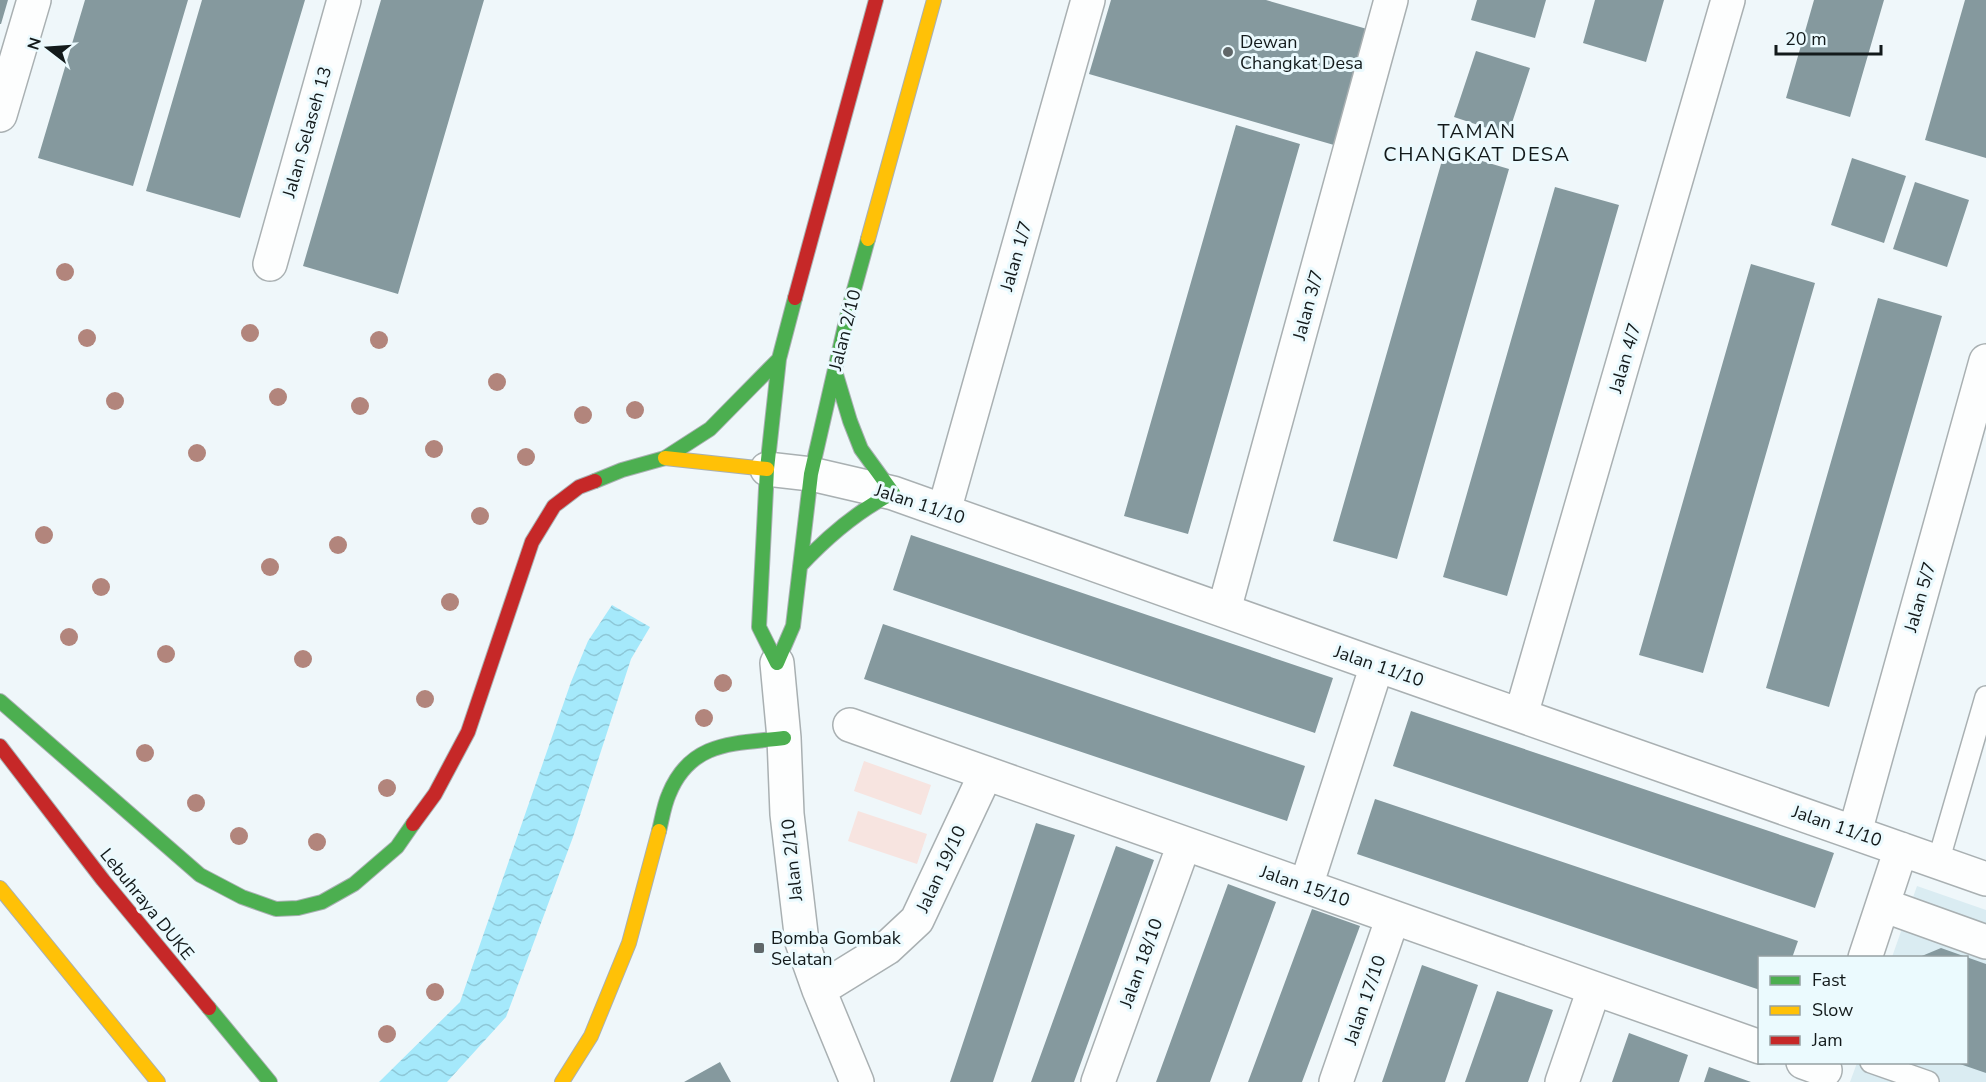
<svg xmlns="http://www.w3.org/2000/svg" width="1986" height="1082" font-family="'Nunito Sans',sans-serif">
<defs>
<pattern id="water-waves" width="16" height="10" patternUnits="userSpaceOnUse" patternTransform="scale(1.5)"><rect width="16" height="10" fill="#a5e9fb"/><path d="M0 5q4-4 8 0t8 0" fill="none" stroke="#8dc7d7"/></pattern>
</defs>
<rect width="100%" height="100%" fill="#eff7fa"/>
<path fill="#daecf2" d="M 1917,886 L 1986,910 L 1986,1082 L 1850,1082 L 1857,1063 L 1966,1062 L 1966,958 L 1892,957 Z"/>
<path fill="#f7e4e0" d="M 864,761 L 931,785 L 921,815 L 854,791 Z
M 858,811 L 927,834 L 917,864 L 848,841 Z"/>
<path fill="url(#water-waves)" d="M 612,605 L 650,627 L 631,659 L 573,837 L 506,1017 L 447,1082 L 379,1082 L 460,1002 L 571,682 L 588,641 Z"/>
<path fill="#85999e" d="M 0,0 L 8,0 L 1,24 L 0,24 Z
M 85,0 L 188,0 L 133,186 L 38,158 Z
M 202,0 L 305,0 L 240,218 L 146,191 Z
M 381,0 L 484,0 L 398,294 L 303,266 Z
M 1111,0 L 1266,0 L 1367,29 L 1334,145 L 1089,74 Z
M 1477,0 L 1546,0 L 1535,38 L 1471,20 Z
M 1595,0 L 1664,0 L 1646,62 L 1583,43 Z
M 1814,0 L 1884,0 L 1850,117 L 1786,98 Z
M 1965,0 L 1986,0 L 1986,158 L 1925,140 Z
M 1476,51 L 1530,68 L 1508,135 L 1454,117 Z
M 1236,125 L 1300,144 L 1188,534 L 1124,516 Z
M 1445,150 L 1509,169 L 1397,559 L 1333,541 Z
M 1852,158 L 1906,176 L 1884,243 L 1831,225 Z
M 1915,182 L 1969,200 L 1947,267 L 1893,249 Z
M 1555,187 L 1619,205 L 1507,596 L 1443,577 Z
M 1751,264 L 1815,283 L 1703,673 L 1639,655 Z
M 1878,298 L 1942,316 L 1829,707 L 1766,688 Z
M 911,535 L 1333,678 L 1315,733 L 893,590 Z
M 883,624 L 1305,766 L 1287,821 L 864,679 Z
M 1411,711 L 1834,853 L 1815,908 L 1393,766 Z
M 1375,799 L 1798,941 L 1792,958 L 1760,958 L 1760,990 L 1357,854 Z
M 1036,823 L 1075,835 L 993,1082 L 950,1082 Z
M 1116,846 L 1154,860 L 1074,1082 L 1031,1082 Z
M 1228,884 L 1276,902 L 1210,1082 L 1156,1082 Z
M 1312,909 L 1360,926 L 1302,1082 L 1248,1082 Z
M 1941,948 L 1986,964 L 1986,1073 L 1957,1063 L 1966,1062 L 1966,958 L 1917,958 Z
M 1422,965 L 1478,985 L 1445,1082 L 1382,1082 Z
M 1497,991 L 1553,1010 L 1528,1082 L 1465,1082 Z
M 1629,1033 L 1688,1055 L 1679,1082 L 1612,1082 Z
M 720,1062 L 731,1082 L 684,1082 Z
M 1709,1067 L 1751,1082 L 1704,1082 Z"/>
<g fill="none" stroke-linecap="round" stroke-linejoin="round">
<defs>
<path id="lane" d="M 1938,862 L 1986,697
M 1871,1062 L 1928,1082"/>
<path id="street" d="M 0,115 L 34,0
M 270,264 L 344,0
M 767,469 L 811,474 L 893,493 L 1377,665 L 1986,879
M 944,511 L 1088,0
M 1224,610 L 1391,0
M 777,663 L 784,738 L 787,814 L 802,942 L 819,990 L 857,1082
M 1521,715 L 1728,0
M 850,725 L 1760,1047
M 1855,832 L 1986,361
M 1306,886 L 1377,665
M 1883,905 L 1986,942
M 1865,958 L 1901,849
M 819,990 L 887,948 L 917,920 L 986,773
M 1803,1062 L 1825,1070
M 1098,1082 L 1184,844
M 1336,1082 L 1393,917
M 1562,1082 L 1594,989"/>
<path id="fast" d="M 595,481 L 622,470 L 665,458 L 710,429 L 779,359
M 800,566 C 828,536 857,511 893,493 L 861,449 L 850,421 L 835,371
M 777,663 L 793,626 L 811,474 L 849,308 L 868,239
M 777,663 L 759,627 L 767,469 L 779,359 L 795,298
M 0,701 L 200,875 L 242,897 L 276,909 L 298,908 L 322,902 L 354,884 L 397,847 L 413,824
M 659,831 C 662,819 664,805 669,794 C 691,740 735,744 784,738
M 209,1008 L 270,1082"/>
<path id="slow" d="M 868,239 L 934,0
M 665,458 L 767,469
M 0,888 L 158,1082
M 562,1082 L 591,1036 L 629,943 L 659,831"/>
<path id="jam" d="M 795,298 L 876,0
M 0,746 L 103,880 L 209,1008
M 413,824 L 435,794 L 468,732 L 532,542 L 554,506 L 579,487 L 595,481"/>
</defs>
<use href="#lane" stroke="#a9b0b2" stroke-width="24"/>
<use href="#street" stroke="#a9b0b2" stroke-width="36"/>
<use href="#fast" stroke="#a9b0b2" stroke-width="16"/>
<use href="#slow" stroke="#a9b0b2" stroke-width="16"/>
<use href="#jam" stroke="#a9b0b2" stroke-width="16"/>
<use href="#lane" stroke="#fdfefe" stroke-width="21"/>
<use href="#street" stroke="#fdfefe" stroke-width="33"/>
<use href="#fast" stroke="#4caf50" stroke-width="14"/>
<use href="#slow" stroke="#ffc107" stroke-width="14"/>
<use href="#jam" stroke="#c62828" stroke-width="14"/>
</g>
<g fill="#b2857c">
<circle cx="65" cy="272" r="9"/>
<circle cx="250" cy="333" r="9"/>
<circle cx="87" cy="338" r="9"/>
<circle cx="379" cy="340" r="9"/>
<circle cx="497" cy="382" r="9"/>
<circle cx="278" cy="397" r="9"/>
<circle cx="115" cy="401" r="9"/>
<circle cx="360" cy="406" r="9"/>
<circle cx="635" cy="410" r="9"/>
<circle cx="583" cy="415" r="9"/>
<circle cx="434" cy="449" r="9"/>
<circle cx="197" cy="453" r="9"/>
<circle cx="526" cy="457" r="9"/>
<circle cx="480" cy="516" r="9"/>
<circle cx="44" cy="535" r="9"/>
<circle cx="338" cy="545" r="9"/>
<circle cx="270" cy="567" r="9"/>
<circle cx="101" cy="587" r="9"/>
<circle cx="450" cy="602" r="9"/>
<circle cx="69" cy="637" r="9"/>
<circle cx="166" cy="654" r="9"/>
<circle cx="303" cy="659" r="9"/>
<circle cx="723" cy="683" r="9"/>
<circle cx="425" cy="699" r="9"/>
<circle cx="704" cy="718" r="9"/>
<circle cx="145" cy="753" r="9"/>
<circle cx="387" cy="788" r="9"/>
<circle cx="196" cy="803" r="9"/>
<circle cx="239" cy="836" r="9"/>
<circle cx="317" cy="842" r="9"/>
<circle cx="435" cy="992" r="9"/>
<circle cx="387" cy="1034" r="9"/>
</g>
<g fill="#606769" stroke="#ebfafe" stroke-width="2">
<circle cx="1228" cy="52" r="6"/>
<rect x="753" y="942" width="12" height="12" rx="3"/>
</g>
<g text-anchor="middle" stroke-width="6" stroke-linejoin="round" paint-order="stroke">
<g font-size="18" fill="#131a1b" stroke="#ebfafe" text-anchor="start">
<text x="1240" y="48">Dewan<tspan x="1240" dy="21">Changkat Desa</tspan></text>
<text x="771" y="944">Bomba Gombak<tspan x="771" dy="21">Selatan</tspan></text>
</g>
<g font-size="18" fill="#131a1b" stroke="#ebfafe">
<text transform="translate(307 132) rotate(-74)" y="6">Jalan Selaseh 13</text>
<text transform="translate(1016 256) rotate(-74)" y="6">Jalan 1/7</text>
<text transform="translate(1308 305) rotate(-75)" y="6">Jalan 3/7</text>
<text transform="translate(845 330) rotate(-76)" y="6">Jalan 2/10</text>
<text transform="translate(1625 358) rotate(-74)" y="6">Jalan 4/7</text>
<text transform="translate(920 504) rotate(18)" y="6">Jalan 11/10</text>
<text transform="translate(1920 597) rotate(-74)" y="6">Jalan 5/7</text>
<text transform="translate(1379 666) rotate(19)" y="6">Jalan 11/10</text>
<text transform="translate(1837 826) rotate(19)" y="6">Jalan 11/10</text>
<text transform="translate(792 860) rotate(-96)" y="6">Jalan 2/10</text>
<text transform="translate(941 869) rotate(-65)" y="6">Jalan 19/10</text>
<text transform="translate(1305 886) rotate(19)" y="6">Jalan 15/10</text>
<text transform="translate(147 904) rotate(51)" y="6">Lebuhraya DUKE</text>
<text transform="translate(1141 963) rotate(-70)" y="6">Jalan 18/10</text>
<text transform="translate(1365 1000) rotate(-71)" y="6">Jalan 17/10</text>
</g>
<g font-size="20" letter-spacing="1.5" fill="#131a1b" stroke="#ebfafe">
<text x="1477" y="138">TAMAN<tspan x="1477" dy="23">CHANGKAT DESA</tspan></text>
</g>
</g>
<rect x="1758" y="956" width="210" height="108" fill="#ebfafe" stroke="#95a0a3" stroke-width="1.5"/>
<rect x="1770" y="976" width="30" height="9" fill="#4caf50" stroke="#95a0a3" stroke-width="1.5"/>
<text x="1812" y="986" font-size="18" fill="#131a1b">Fast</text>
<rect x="1770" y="1006" width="30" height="9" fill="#ffc107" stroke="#95a0a3" stroke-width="1.5"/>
<text x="1812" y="1016" font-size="18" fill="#131a1b">Slow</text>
<rect x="1770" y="1036" width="30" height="9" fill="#c62828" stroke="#95a0a3" stroke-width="1.5"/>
<text x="1812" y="1046" font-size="18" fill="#131a1b">Jam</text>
<g transform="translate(48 48) rotate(287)" stroke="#ebfafe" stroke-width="4.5" paint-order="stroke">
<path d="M0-4.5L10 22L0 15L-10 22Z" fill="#131a1b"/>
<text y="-9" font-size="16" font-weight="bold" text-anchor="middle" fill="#131a1b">N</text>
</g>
<path d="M1776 45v9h105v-9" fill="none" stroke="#131a1b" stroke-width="3"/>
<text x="1785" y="45" font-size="18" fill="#131a1b" stroke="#ebfafe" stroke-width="4.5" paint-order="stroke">20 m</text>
</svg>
